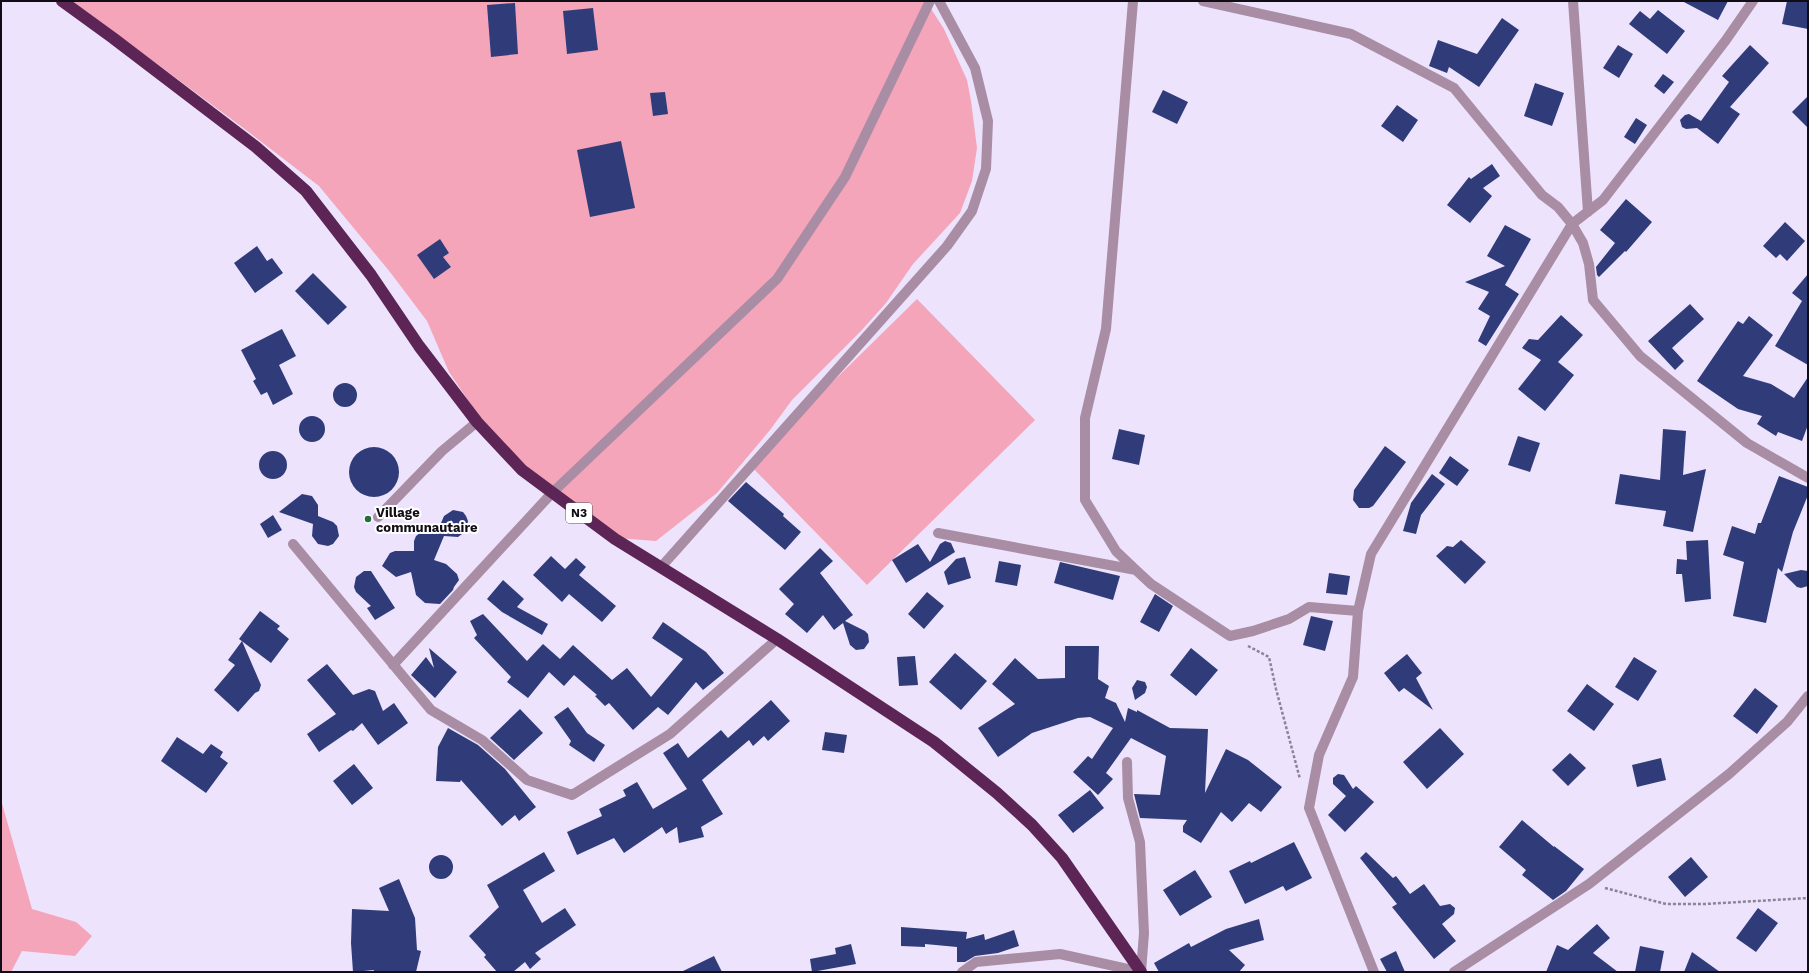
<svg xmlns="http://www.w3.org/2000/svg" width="1809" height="973" font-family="'Work Sans',sans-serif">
<rect width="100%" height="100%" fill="#ede3fd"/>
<path fill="#f4a5b9" d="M 72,1 L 926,1 L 944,29 L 967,80 L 971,101 L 977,148 L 972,181 L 960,213 L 913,264 L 886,303 L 861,331 L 792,400 L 770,430 L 717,493 L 656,541 L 617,538 L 519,465 L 478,415 L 449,372 L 427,321 L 390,272 L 319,186 L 242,127 Z
M 917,299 L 1035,420 L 867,585 L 749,464 Z
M 1,800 L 32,909 L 76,922 L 92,936 L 75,956 L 22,951 L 11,972 L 1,972 Z"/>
<path fill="#303c79" d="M 1682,1 L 1728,1 L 1718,20 Z
M 1787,1 L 1808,1 L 1808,29 L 1782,24 Z
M 515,3 L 518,54 L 491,57 L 487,5 Z
M 593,8 L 598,50 L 567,54 L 563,11 Z
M 1658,10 L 1685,31 L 1667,54 L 1629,24 L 1640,11 L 1650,19 Z
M 1502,18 L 1519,30 L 1479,87 L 1449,67 L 1447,73 L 1429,66 L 1438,40 L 1477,54 Z
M 1618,45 L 1633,54 L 1619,78 L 1603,68 Z
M 1750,45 L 1769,63 L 1730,107 L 1740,114 L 1718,144 L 1697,128 L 1686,129 L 1682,127 L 1680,120 L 1685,115 L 1689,114 L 1701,121 L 1729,82 L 1722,76 Z
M 1663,74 L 1674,82 L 1664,94 L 1654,86 Z
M 1535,83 L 1564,93 L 1552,126 L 1524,116 Z
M 1163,90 L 1188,102 L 1177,124 L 1152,112 Z
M 665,92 L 668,114 L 653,116 L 650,93 Z
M 1808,96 L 1808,128 L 1792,112 Z
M 1397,105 L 1418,120 L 1403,142 L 1381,126 Z
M 1636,118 L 1647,125 L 1635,144 L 1624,137 Z
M 621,141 L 635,208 L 590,217 L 577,150 Z
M 1492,164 L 1500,176 L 1483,188 L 1492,196 L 1470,223 L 1447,205 L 1469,177 L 1471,179 Z
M 1626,199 L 1652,222 L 1626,252 L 1625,251 L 1599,277 L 1597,275 L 1596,267 L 1615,243 L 1600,230 Z
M 1785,222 L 1805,241 L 1787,261 L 1780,254 L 1776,258 L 1763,246 Z
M 1505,225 L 1531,239 L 1505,285 L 1519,294 L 1486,346 L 1478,341 L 1490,316 L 1478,309 L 1489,292 L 1465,282 L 1505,266 L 1487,256 Z
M 440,239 L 449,253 L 443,257 L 451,267 L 434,279 L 417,255 Z
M 257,246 L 267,261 L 272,258 L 283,273 L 255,293 L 234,263 Z
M 313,273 L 347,307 L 328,325 L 295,291 Z
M 1808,274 L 1808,365 L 1775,346 L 1802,301 L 1792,293 Z
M 1690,304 L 1704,319 L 1672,348 L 1684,361 L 1675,370 L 1648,341 Z
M 1561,315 L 1583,335 L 1558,362 L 1574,375 L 1545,411 L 1518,389 L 1541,360 L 1522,348 L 1529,339 L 1538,340 Z
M 1749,316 L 1773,335 L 1743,376 L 1771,384 L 1794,398 L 1808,377 L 1808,425 L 1802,441 L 1778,432 L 1776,436 L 1757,424 L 1762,416 L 1738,409 L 1697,381 L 1738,321 L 1743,324 Z
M 282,329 L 296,356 L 279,365 L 293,394 L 273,405 L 267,392 L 261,395 L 253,381 L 256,379 L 241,350 Z
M333 395a12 12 0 1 1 24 0a12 12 0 1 1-24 0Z
M299 429a13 13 0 1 1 26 0a13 13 0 1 1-26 0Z
M 1119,429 L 1145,435 L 1139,465 L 1112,459 Z
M 1663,429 L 1686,431 L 1683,475 L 1706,469 L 1693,532 L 1663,526 L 1666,511 L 1615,504 L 1620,474 L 1660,480 Z
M 1518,436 L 1540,443 L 1530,472 L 1508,465 Z
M 1385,446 L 1406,462 L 1373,506 L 1369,508 L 1359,508 L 1353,500 L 1354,490 Z
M349 472a25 25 0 1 1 50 0a25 25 0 1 1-50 0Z
M259 465a14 14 0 1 1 28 0a14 14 0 1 1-28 0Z
M 1450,456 L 1469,470 L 1457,486 L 1439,473 Z
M 1432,474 L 1445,484 L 1421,515 L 1416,534 L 1403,531 L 1411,503 Z
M 1779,476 L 1808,487 L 1808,495 L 1793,532 L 1782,572 L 1778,568 L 1766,623 L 1733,616 L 1744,562 L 1723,555 L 1732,526 L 1755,534 L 1758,523 L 1761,523 Z
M 746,482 L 784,514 L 783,516 L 801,532 L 785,550 L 728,501 Z
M 302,494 L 312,496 L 318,505 L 318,516 L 333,522 L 337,526 L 339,536 L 333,544 L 328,546 L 318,544 L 312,536 L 313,524 L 279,512 Z
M 453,510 L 463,512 L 466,516 L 468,521 L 466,531 L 458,537 L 444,536 L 434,560 L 446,564 L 457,574 L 459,580 L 454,587 L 453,590 L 440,604 L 425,603 L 416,595 L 411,572 L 396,577 L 382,566 L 390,553 L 395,551 L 414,551 L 414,541 L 416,536 L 424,530 L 438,530 L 444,516 Z
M 273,515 L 282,530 L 268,538 L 260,524 Z
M 1461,540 L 1486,562 L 1465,584 L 1436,556 L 1447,546 L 1453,547 Z
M 1708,540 L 1711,599 L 1685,602 L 1682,574 L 1676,574 L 1677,559 L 1687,560 L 1686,541 Z
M 945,541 L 951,543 L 955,552 L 906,583 L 892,560 L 918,544 L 930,562 L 940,544 Z
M 820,548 L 833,561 L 820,573 L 853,615 L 845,621 L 865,631 L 868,634 L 869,642 L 864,649 L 856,650 L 850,645 L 843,623 L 834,630 L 823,615 L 807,633 L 785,614 L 794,604 L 779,589 Z
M 551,556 L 565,569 L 576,558 L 586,567 L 579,575 L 616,606 L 602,622 L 569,594 L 562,602 L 533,575 Z
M 965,557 L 971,578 L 948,585 L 944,572 L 956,559 Z
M 999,561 L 1021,565 L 1017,586 L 995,582 Z
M 1060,562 L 1120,576 L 1113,600 L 1054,583 Z
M 1801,570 L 1808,571 L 1808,586 L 1801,588 L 1797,587 L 1784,574 Z
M 364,571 L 371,571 L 395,608 L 375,620 L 367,608 L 371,606 L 356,592 L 354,587 L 356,577 Z
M 1329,573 L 1350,576 L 1347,595 L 1326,593 Z
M 503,580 L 524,599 L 517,607 L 548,624 L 542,635 L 502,612 L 487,599 Z
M 927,592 L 944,606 L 924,629 L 908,614 Z
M 1155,594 L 1173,606 L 1159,632 L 1140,622 Z
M 260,611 L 280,626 L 277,629 L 289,639 L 271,663 L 239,639 Z
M 483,614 L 527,661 L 543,644 L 560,659 L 573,645 L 612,680 L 627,668 L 651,697 L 683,659 L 652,638 L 663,622 L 706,652 L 724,673 L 703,690 L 696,682 L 668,715 L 658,707 L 633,730 L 609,703 L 605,706 L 595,696 L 597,695 L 574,675 L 564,686 L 549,672 L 528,698 L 507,682 L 511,677 L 474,638 L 477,635 L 470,621 Z
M 1311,616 L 1333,621 L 1325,651 L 1303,645 Z
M 242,641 L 261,685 L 259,691 L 255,693 L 238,712 L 214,690 L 235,665 L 228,660 Z
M 1065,646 L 1099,646 L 1098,679 L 1109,686 L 1105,698 L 1116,703 L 1125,722 L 1128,708 L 1137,712 L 1137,710 L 1170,728 L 1208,729 L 1205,793 L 1226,749 L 1248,760 L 1282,787 L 1261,812 L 1249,803 L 1232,822 L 1221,812 L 1201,843 L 1183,832 L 1183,826 L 1187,820 L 1140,818 L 1134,794 L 1160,795 L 1166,756 L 1131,738 L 1106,773 L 1113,779 L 1098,795 L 1073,772 L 1088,756 L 1092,759 L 1113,728 L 1090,717 L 1078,718 L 1032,733 L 998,757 L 978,728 L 1015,704 L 992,684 L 1015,658 L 1038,679 L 1065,678 Z
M 429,648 L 457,672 L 435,698 L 411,675 L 426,657 L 434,668 Z
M 1191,648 L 1218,670 L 1196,696 L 1170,675 Z
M 955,653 L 987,681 L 961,710 L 929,682 Z
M 1407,654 L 1422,673 L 1416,678 L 1433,710 L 1404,688 L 1399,692 L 1384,673 Z
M 915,656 L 918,685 L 899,686 L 897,657 Z
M 1634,657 L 1657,671 L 1638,701 L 1615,687 Z
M 327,664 L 353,695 L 369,689 L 375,691 L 383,711 L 394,703 L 408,723 L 378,745 L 362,723 L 353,731 L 351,730 L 319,752 L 307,734 L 336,714 L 307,680 Z
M 1137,680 L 1145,682 L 1147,687 L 1145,693 L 1135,700 L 1132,688 Z
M 1587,684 L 1614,704 L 1594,731 L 1567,711 Z
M 1755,688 L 1778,706 L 1757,734 L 1733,716 Z
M 771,700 L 790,721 L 768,741 L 764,736 L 753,746 L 749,740 L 702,780 L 723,814 L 701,827 L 704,837 L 679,843 L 677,827 L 666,834 L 662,827 L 624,853 L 614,838 L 577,855 L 567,832 L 602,816 L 599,809 L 626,796 L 623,790 L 637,782 L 653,809 L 687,789 L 663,753 L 678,743 L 688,758 L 721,730 L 728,738 Z
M 568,707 L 587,733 L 605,745 L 594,762 L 569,745 L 571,741 L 554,717 Z
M 520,709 L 543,733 L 514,760 L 490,738 Z
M 448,728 L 478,745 L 505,769 L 536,807 L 519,821 L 515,815 L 502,826 L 461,780 L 460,782 L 436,781 L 438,747 Z
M 1440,728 L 1464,754 L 1427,789 L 1403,762 Z
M 825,732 L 847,735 L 844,753 L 822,750 Z
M 177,737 L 203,754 L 211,744 L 223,752 L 220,757 L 228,763 L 206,793 L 161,761 Z
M 1570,753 L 1586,768 L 1568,786 L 1552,770 Z
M 1661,758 L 1666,780 L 1637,787 L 1632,765 Z
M 354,764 L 373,788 L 352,805 L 333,781 Z
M 1338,774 L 1344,775 L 1353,789 L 1356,786 L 1374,802 L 1345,832 L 1328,815 L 1346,796 L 1333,784 L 1333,778 Z
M 1090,790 L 1104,808 L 1073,833 L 1058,815 Z
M 1522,820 L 1554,847 L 1554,846 L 1584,869 L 1566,891 L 1553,900 L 1522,875 L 1526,870 L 1499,847 Z
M 1294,842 L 1312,878 L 1286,891 L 1283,886 L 1245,904 L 1229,871 L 1250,861 L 1251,863 Z
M 544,852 L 555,871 L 523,890 L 542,923 L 565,908 L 576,925 L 535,953 L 541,959 L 530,969 L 525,962 L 513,972 L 497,972 L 484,957 L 486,955 L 469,936 L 499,907 L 487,885 Z
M 1366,852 L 1393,878 L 1396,876 L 1410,894 L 1424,884 L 1440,906 L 1450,904 L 1455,908 L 1454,914 L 1442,924 L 1456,941 L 1434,959 L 1392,907 L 1397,904 L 1360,858 Z
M429 867a12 12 0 1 1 24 0a12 12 0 1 1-24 0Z
M 1691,857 L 1708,877 L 1685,897 L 1668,877 Z
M 1195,870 L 1212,897 L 1180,916 L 1163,890 Z
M 399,879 L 415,918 L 417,950 L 421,951 L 416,972 L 373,972 L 374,970 L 353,972 L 351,943 L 352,909 L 389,911 L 379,888 Z
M 1758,908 L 1778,923 L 1756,952 L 1736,938 Z
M 1259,919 L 1264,940 L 1229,950 L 1245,965 L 1239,972 L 1159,972 L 1154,963 L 1189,943 L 1191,947 L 1226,929 Z
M 1597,924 L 1610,938 L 1593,953 L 1618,972 L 1546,972 L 1557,945 L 1568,950 Z
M 901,927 L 967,932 L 966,939 L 984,934 L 985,940 L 1014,930 L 1019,946 L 998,953 L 975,956 L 965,962 L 957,962 L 957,947 L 925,944 L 925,947 L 901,946 Z
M 851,944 L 856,964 L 812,972 L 810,959 L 836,954 L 835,948 Z
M 1640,946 L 1664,951 L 1660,972 L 1635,972 Z
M 1396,951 L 1405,972 L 1387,972 L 1380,959 Z
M 1692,952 L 1720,972 L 1684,972 Z
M 714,956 L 722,972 L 681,972 Z"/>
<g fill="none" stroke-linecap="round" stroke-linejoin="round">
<path stroke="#8b8496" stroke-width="2.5" stroke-dasharray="3 2" stroke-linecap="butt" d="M 1248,646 L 1269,657 L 1276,689 L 1300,779
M 1605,888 L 1666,904 L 1705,904 L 1808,898"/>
<path stroke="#a98da4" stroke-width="10" d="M 1133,1 L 1106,329 L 1085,418 L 1085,500 L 1116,551 L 1136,570 L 1151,584 L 1230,636 L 1253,631 L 1289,619 L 1309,607 L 1358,611
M 1203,1 L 1351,34 L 1454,88 L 1542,195 L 1558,207 L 1572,224 L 1371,554 L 1358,611 L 1353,677 L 1319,755 L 1309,808 L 1374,972
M 1573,1 L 1588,212
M 1753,1 L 1726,40 L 1603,200 L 1572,224 L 1583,243 L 1589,264 L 1593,300 L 1640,356 L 1747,443 L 1808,478
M 378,517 L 442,451 L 477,422
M 938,533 L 1136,570
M 293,544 L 431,710 L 482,740 L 527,780 L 572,795 L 670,734 L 777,639
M 662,566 L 947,246 L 972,211 L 986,169 L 988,121 L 975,68 L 939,1
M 393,665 L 552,493 L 777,279 L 845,177 L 930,1
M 962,972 L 976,962 L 1060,954 L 1141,972 L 1144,933 L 1140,842 L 1128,798 L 1127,762
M 1454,972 L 1589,884 L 1729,774 L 1787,722 L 1808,696"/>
<path stroke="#5d2556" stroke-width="12" d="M 62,1 L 113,38 L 256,147 L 306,191 L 371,275 L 419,346 L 477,422 L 522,470 L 615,539 L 777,639 L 934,742 L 997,793 L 1032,825 L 1062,858 L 1141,972"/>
</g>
<circle fill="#246c3a" stroke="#fff" stroke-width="1.5" cx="368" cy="519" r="4"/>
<g text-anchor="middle" stroke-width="4" stroke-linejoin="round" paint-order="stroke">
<rect fill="#fff" stroke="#58565c" stroke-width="1" x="566" y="503" width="26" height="20" rx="3"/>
<g font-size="12" font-weight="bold" fill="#110d16">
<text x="579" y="517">N3</text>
</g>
<g font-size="13" font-weight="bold" fill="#110d16" stroke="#fff" text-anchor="start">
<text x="376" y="517">Village<tspan x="376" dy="15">communautaire</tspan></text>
</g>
</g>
<rect width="1809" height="973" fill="none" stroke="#110d16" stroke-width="4"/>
</svg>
